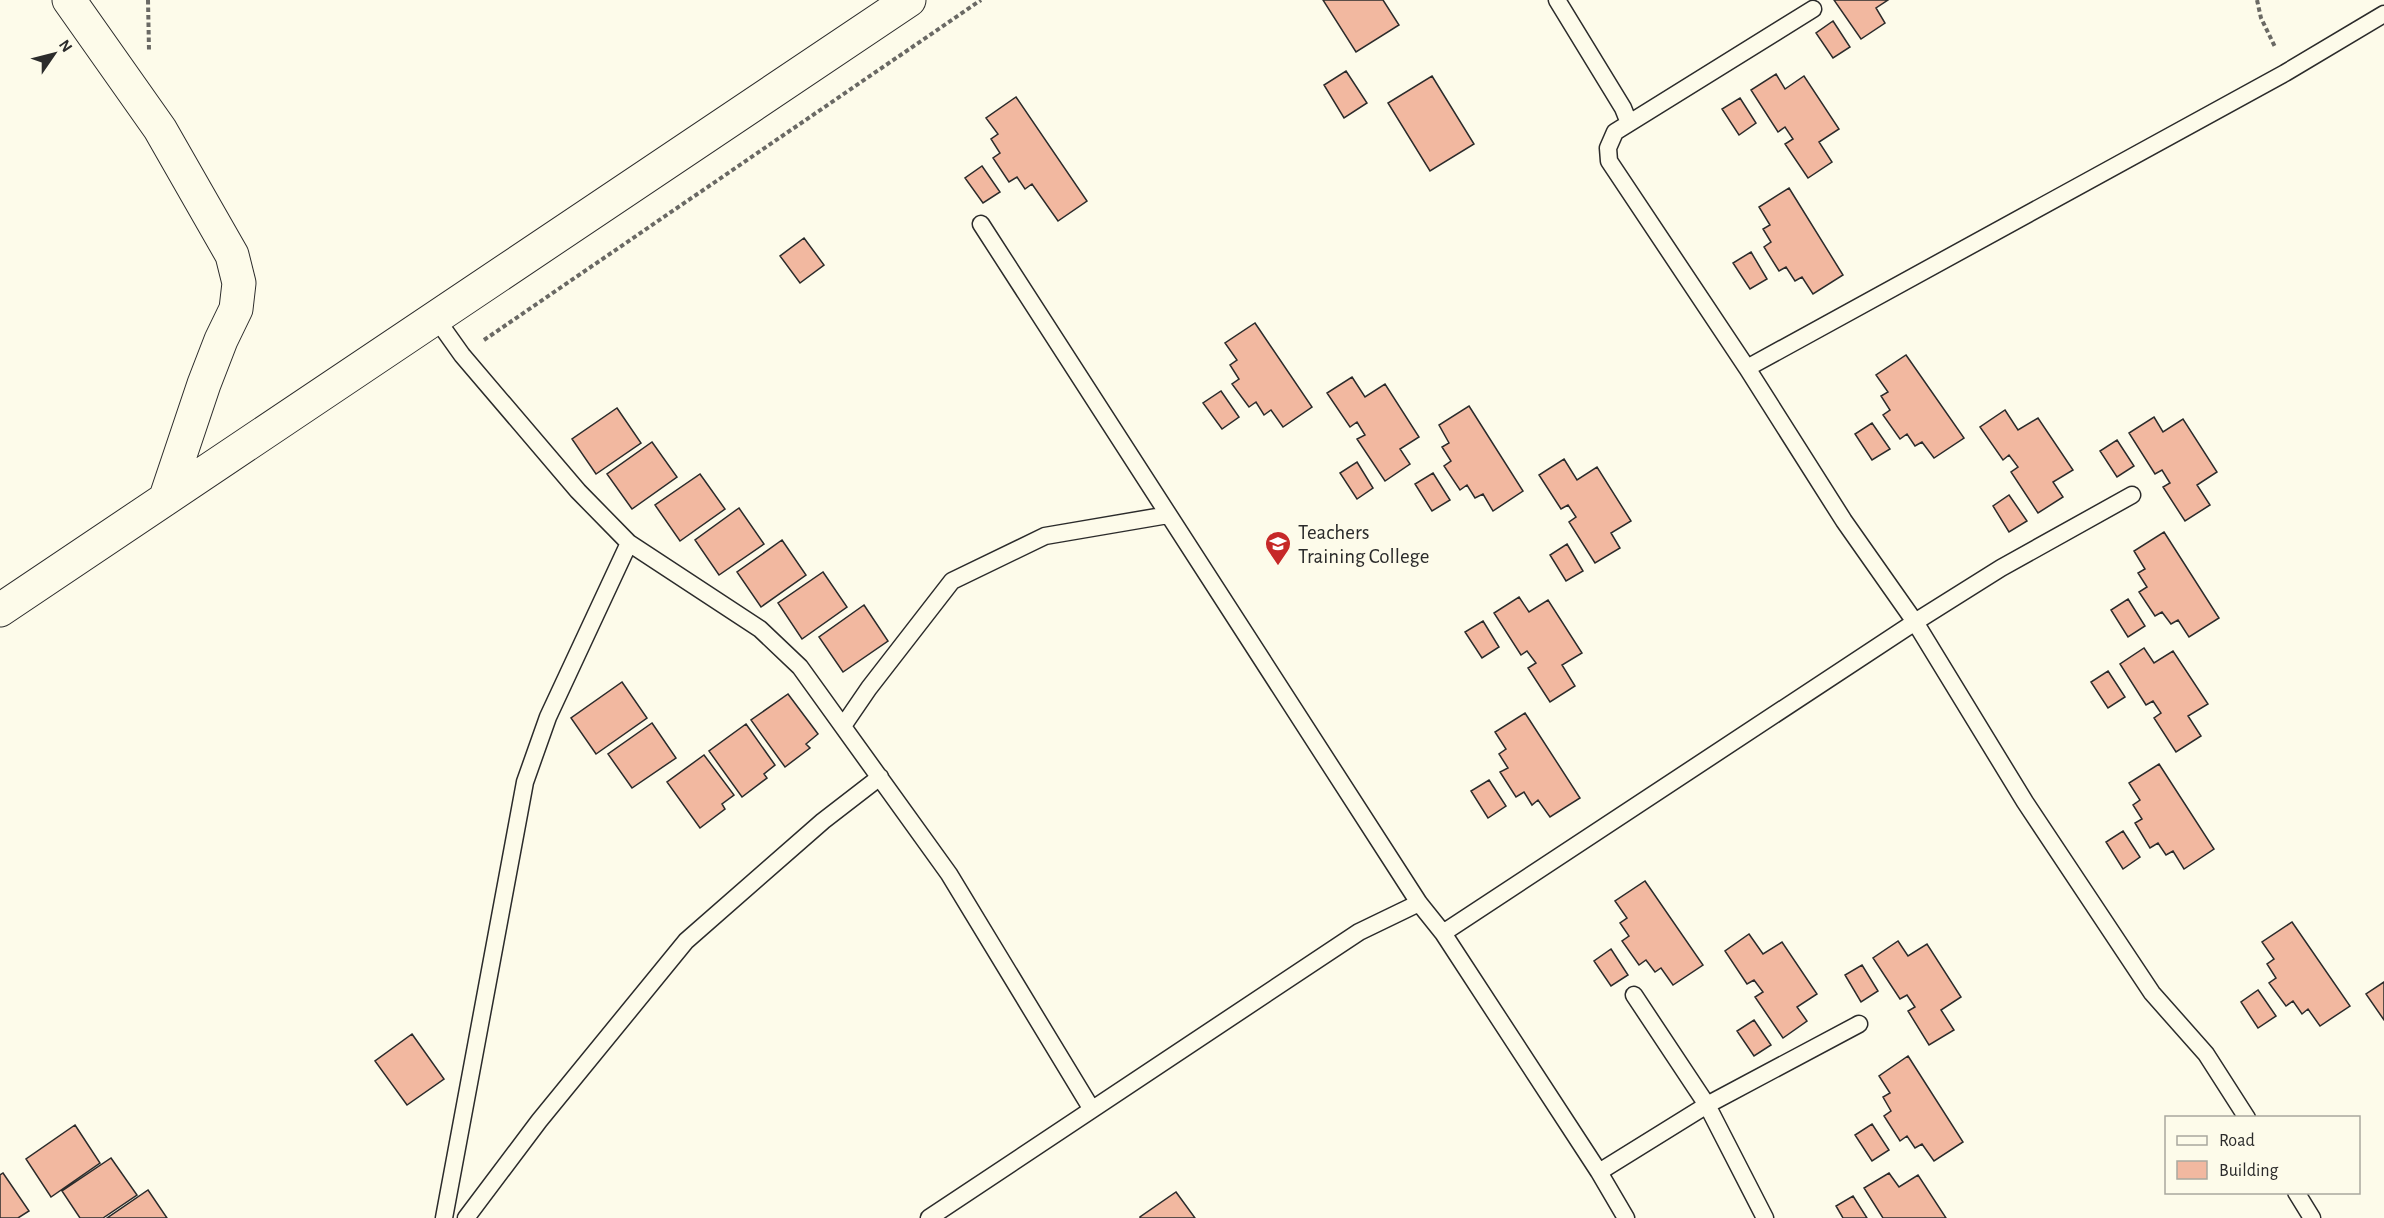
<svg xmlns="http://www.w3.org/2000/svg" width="2384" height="1218" font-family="'Alegreya Sans',sans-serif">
<rect width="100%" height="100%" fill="#fdfbea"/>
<path fill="#f2b8a0" stroke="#2b2b2b" stroke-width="1.5" d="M 1323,0 L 1383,0 L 1399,25 L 1356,52 Z
M 1834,0 L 1888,0 L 1876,8 L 1885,23 L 1861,39 Z
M 1833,21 L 1850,47 L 1833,58 L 1816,33 Z
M 1346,71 L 1367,103 L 1344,118 L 1324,85 Z
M 1776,74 L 1785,89 L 1804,76 L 1839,129 L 1819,142 L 1832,162 L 1808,178 L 1785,144 L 1793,139 L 1785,127 L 1778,132 L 1751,90 Z
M 1432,76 L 1474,144 L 1430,171 L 1388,103 Z
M 1016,97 L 1087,201 L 1058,221 L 1032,184 L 1025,189 L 1017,177 L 1009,182 L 993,158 L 1000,153 L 991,139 L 998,134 L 986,118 Z
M 1740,98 L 1756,123 L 1739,135 L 1722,109 Z
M 982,166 L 1000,192 L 983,203 L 965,178 Z
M 1789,188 L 1843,275 L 1813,294 L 1802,277 L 1795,281 L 1786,267 L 1779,271 L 1764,247 L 1771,242 L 1763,229 L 1770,225 L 1759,207 Z
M 804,238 L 824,265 L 800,283 L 780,256 Z
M 1751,252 L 1767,279 L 1750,289 L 1733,263 Z
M 1255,323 L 1312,407 L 1283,427 L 1271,410 L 1264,415 L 1256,402 L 1249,407 L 1232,384 L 1239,379 L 1230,365 L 1237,360 L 1225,343 Z
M 1906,355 L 1964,438 L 1934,458 L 1922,442 L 1915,446 L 1907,434 L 1900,439 L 1883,415 L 1890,410 L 1881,396 L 1888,392 L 1876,375 Z
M 1352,377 L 1365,397 L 1385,384 L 1419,437 L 1400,449 L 1410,464 L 1385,481 L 1357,439 L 1365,435 L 1357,422 L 1350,427 L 1327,393 Z
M 1221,391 L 1239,417 L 1222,429 L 1203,403 Z
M 1469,406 L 1523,491 L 1493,511 L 1483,494 L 1475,498 L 1467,485 L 1460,490 L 1444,466 L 1451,461 L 1442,447 L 1449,443 L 1439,425 Z
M 617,408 L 641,443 L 596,474 L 572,439 Z
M 2005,410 L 2018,430 L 2038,418 L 2073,470 L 2053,482 L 2063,497 L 2038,513 L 2011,472 L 2018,467 L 2009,455 L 2003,460 L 1980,427 Z
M 2154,417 L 2163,432 L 2183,419 L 2217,472 L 2197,485 L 2210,505 L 2185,521 L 2163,487 L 2170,483 L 2162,470 L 2155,474 L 2129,433 Z
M 1872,423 L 1890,449 L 1872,460 L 1855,434 Z
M 2117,440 L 2134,466 L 2117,477 L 2100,451 Z
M 652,442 L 677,477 L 632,509 L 607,474 Z
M 1564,459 L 1577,480 L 1597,467 L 1631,521 L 1611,533 L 1620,548 L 1595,563 L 1569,522 L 1576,517 L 1568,505 L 1561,509 L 1539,475 Z
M 1357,462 L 1373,488 L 1357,499 L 1340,473 Z
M 1433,473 L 1450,500 L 1432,511 L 1415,484 Z
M 700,474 L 725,509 L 680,541 L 655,505 Z
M 2009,495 L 2027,521 L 2009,532 L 1993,506 Z
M 739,508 L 764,544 L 719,575 L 695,540 Z
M 2164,532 L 2219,618 L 2189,637 L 2178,620 L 2171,624 L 2162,612 L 2155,616 L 2139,592 L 2147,587 L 2138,573 L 2145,569 L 2134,551 Z
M 782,540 L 806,575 L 761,607 L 737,572 Z
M 1567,544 L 1583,571 L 1566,581 L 1550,555 Z
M 823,572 L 847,607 L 802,639 L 778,603 Z
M 1519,597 L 1529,612 L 1548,600 L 1582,653 L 1562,665 L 1575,686 L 1550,702 L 1528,668 L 1536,663 L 1527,651 L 1521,655 L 1494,613 Z
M 2128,599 L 2145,626 L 2128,637 L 2111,610 Z
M 864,605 L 888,641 L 843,672 L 819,637 Z
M 1483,621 L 1499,647 L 1482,658 L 1465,632 Z
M 2144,648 L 2154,663 L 2173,651 L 2208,704 L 2188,716 L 2201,736 L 2176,752 L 2154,718 L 2161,713 L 2153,701 L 2146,705 L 2120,664 Z
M 2108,671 L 2125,697 L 2108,708 L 2091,682 Z
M 622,682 L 647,718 L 596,754 L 571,718 Z
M 788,694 L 818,734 L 806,744 L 810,748 L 785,767 L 751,720 Z
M 1525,713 L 1580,798 L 1550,817 L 1538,800 L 1532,805 L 1524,792 L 1516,797 L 1500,772 L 1508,768 L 1499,754 L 1506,749 L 1495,732 Z
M 652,723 L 676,758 L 632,788 L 608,754 Z
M 746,724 L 775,765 L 764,774 L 767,778 L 742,797 L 709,751 Z
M 704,755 L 734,795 L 722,804 L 725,809 L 700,828 L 667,782 Z
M 2159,764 L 2214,849 L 2184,869 L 2173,851 L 2166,855 L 2158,843 L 2150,848 L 2135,823 L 2142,819 L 2133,805 L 2140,800 L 2129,783 Z
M 1489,780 L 1506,806 L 1488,818 L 1471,791 Z
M 2123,831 L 2140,857 L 2123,869 L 2106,842 Z
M 1645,881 L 1703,965 L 1673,985 L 1661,968 L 1655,972 L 1646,960 L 1639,965 L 1622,941 L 1629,936 L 1620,923 L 1627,918 L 1615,901 Z
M 2292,922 L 2350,1006 L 2320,1026 L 2308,1009 L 2302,1014 L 2293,1001 L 2286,1006 L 2269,983 L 2276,978 L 2267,964 L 2274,959 L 2262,942 Z
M 1749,934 L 1763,954 L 1782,942 L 1817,994 L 1797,1007 L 1807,1021 L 1783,1038 L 1755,997 L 1763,992 L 1754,980 L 1747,984 L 1725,951 Z
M 1898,941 L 1908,956 L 1927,944 L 1961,997 L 1941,1010 L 1954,1030 L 1929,1045 L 1908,1011 L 1915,1007 L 1907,995 L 1900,999 L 1873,958 Z
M 1611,949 L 1628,975 L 1611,986 L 1594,961 Z
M 1862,965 L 1878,991 L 1861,1002 L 1845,975 Z
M 2384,982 L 2384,1020 L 2366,994 Z
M 2258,990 L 2276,1016 L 2258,1028 L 2241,1002 Z
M 1754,1020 L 1771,1045 L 1754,1056 L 1737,1031 Z
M 412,1034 L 444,1079 L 407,1105 L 375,1061 Z
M 1908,1056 L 1963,1142 L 1934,1161 L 1922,1144 L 1915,1148 L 1907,1136 L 1900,1141 L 1884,1116 L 1891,1111 L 1883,1097 L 1890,1093 L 1879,1076 Z
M 1872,1124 L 1889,1150 L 1872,1161 L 1855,1135 Z
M 75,1125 L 100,1163 L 51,1197 L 26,1159 Z
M 111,1158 L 137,1195 L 103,1218 L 80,1218 L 62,1191 Z
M 3,1173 L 29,1211 L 18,1218 L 0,1218 L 0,1175 Z
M 1889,1173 L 1899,1187 L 1918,1175 L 1946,1218 L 1883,1218 L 1864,1188 Z
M 148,1190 L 167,1218 L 107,1218 Z
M 1176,1192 L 1195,1218 L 1140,1218 L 1140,1217 Z
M 1853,1196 L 1867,1218 L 1843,1218 L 1836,1206 Z"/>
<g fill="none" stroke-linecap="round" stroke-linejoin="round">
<defs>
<path id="lane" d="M 1557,0 L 1623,108 L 1629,123
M 1813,9 L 1615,132 L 1608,148 L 1609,161 L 1747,368 L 1844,521 L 1915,622 L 2025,802 L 2152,993 L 2206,1054 L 2247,1118
M 981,224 L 1419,903 L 1443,933 L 1599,1172 L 1626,1218
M 435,317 L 462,355 L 578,491 L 629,543 L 760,629 L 800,667 L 949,874 L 1091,1108
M 1747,368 L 2285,73 L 2384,14
M 843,726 L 869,688 L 952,581 L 1045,536 L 1168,515
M 1443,933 L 1915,622 L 2001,568 L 2132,495
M 1634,995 L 1707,1105 L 1765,1218
M 1599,1172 L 1707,1105 L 1859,1024
M 2296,1192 L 2312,1218
M 444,1218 L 525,782 L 548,717 L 629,543
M 466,1218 L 539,1121 L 686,941 L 823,821 L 880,777
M 929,1218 L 1359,932 L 1419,903"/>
<path id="street" d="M 69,0 L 160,129 L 232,255 L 239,283 L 236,309 L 221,340 L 204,384 L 166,497
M 0,610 L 909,0"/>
</defs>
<use href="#lane" stroke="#2b2b2b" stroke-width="19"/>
<use href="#street" stroke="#2b2b2b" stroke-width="35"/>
<path stroke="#6a6964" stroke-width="4" stroke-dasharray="4.5 3" stroke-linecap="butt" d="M 148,0 L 149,50
M 2257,0 L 2261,18 L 2275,47
M 484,340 L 981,0"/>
<use href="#lane" stroke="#fdfbea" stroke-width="16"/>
<use href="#street" stroke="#fdfbea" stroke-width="33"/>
</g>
<defs>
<symbol id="university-pin" viewBox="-11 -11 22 30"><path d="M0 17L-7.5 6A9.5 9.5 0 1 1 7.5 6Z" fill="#c62828" stroke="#fdfbea"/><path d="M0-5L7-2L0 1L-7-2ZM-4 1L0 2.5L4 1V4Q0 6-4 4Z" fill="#fff"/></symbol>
</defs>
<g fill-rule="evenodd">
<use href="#university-pin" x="1263" y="529" width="30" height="40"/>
</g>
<g text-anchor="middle" stroke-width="4.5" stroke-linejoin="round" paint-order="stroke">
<g font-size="21" fill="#2b2b2b" stroke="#fdfbea" text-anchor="start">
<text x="1298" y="539">Teachers<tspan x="1298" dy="24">Training College</tspan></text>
</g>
</g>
<rect x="2165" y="1116" width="195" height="78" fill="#fdfbea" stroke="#a9a89e" stroke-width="1.5"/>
<rect x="2177" y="1136" width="30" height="9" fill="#fdfbea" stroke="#a9a89e" stroke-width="1.5"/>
<text x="2219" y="1146" font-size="18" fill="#2b2b2b">Road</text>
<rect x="2177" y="1161" width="30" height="18" fill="#f2b8a0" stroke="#a9a89e" stroke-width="1.5"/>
<text x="2219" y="1176" font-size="18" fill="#2b2b2b">Building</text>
<g transform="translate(54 54) rotate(55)" stroke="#fdfbea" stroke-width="4.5" paint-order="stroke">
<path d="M0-4.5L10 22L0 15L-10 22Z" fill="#2b2b2b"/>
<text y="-9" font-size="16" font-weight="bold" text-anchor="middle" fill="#2b2b2b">N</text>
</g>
</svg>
